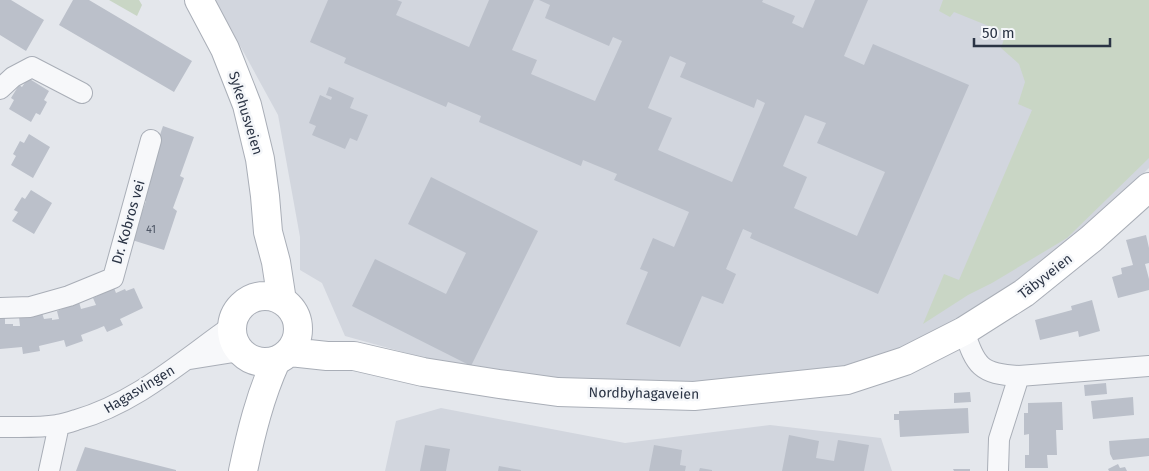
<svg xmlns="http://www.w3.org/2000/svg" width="1149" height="471" font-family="'Fira Sans',sans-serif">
<rect width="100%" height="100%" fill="#e4e7ec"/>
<path fill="#d2d6de" d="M 215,0 L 1149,0 L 1149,168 L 1066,249 L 895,358 L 694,390 L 471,371 L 345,336 L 322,283 L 300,270 L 300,237 L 278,115 Z
M 441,408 L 625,443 L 770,425 L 881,438 L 892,471 L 385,471 L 396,421 Z"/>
<path fill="#c9d6c5" d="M 109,0 L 139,0 L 142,5 L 137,16 Z
M 943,0 L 1149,0 L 1149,158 L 1067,238 L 992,283 L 968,295 L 923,324 L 944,274 L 959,280 L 1032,110 L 1018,104 L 1025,82 L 1019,64 L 1001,48 L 1006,33 L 954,12 L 950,17 L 939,11 Z"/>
<path fill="#bbc0ca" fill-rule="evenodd" d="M 0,0 L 11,0 L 44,20 L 26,51 L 0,35 Z
M 73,0 L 89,0 L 192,61 L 174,92 L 59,25 Z
M 328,0 L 397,0 L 402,2 L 396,15 L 469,47 L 489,0 L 534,0 L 512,50 L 537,60 L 531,74 L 595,101 L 622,41 L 613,37 L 609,46 L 545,18 L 550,5 L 539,0 L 763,0 L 762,2 L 795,16 L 792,23 L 803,28 L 815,0 L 868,0 L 844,56 L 864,65 L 873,44 L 969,85 L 878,294 L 750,238 L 752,233 L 743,229 L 726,269 L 736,274 L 723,304 L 702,296 L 680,347 L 626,324 L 648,272 L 640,269 L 653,238 L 674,247 L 689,212 L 614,180 L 617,174 L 583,160 L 581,166 L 479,122 L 481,116 L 448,102 L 446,107 L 344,63 L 346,58 L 310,42 ZM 670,56 L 686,63 L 680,77 L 754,108 L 757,99 L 765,103 L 732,182 L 658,150 L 672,118 L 648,108 ZM 805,115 L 826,123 L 817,143 L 885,172 L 857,236 L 794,208 L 807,177 L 783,166 Z
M 28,78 L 49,91 L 44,100 L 47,102 L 40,115 L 36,113 L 31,122 L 9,109 L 14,100 L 11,98 L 19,85 L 22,87 Z
M 329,87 L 354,98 L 350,108 L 368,115 L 357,141 L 350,138 L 345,149 L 312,135 L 316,126 L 309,123 L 320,95 L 331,100 L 332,97 L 326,95 Z
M 163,126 L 194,137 L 180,176 L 184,178 L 173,208 L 177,211 L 164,250 L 132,240 L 146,201 L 142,200 L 149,167 Z
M 29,134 L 50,147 L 33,178 L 11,165 L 16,156 L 13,154 L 20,141 L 24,143 Z
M 431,177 L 538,231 L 471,366 L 352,306 L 375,259 L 446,294 L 466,253 L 408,224 Z
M 31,190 L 52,203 L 34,234 L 12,221 L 18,212 L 14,210 L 22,197 L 25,199 Z
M 1146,235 L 1149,248 L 1149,263 L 1145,264 L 1149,279 L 1149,290 L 1118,298 L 1112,277 L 1122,274 L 1121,268 L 1133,265 L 1126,240 Z
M 114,288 L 116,293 L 125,289 L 126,291 L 134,288 L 143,308 L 120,319 L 123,325 L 107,332 L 104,326 L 97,329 L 81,335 L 83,341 L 66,347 L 64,340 L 39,346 L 40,351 L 23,354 L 22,347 L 0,349 L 0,318 L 5,318 L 5,324 L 13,324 L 13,326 L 20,326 L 19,317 L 42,313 L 44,319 L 52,318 L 52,320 L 59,319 L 57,311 L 79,302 L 81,309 L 96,305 L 93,298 Z
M 1092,300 L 1100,331 L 1079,337 L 1078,331 L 1040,340 L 1035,320 L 1072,310 L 1071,306 Z
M 1106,383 L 1107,394 L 1085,396 L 1084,385 Z
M 970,392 L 971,402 L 954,403 L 954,393 Z
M 1133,397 L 1134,415 L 1093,419 L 1091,401 Z
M 1062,402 L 1063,430 L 1056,430 L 1057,455 L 1047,455 L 1048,468 L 1025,468 L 1025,455 L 1029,455 L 1029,434 L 1024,435 L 1024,413 L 1028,413 L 1028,403 Z
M 968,408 L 969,433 L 900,437 L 899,420 L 894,420 L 894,414 L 899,414 L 899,411 Z
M 789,435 L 819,441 L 816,458 L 834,461 L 838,440 L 869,445 L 864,471 L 782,471 Z
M 1149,438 L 1149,456 L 1113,460 L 1110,454 L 1109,441 Z
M 425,445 L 450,449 L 446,471 L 420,471 Z
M 654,445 L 682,450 L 680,465 L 686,466 L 685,471 L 649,471 Z
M 85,447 L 176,470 L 176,471 L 76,471 Z
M 1118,464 L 1120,468 L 1125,467 L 1127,471 L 1109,471 L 1108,469 Z
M 499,466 L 521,470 L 521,471 L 498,471 Z
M 700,468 L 712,470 L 712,471 L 699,471 Z
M 953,469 L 970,469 L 970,471 L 954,471 Z"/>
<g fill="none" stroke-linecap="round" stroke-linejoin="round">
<defs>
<path id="street" d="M 0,89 L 13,77 L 32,67 L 82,93
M 0,308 L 30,307 L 69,296 L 113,278 L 151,140
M 964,331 C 976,366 980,374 1019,376 L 1149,366
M 190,359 L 240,351
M 0,427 C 19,427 39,428 57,425 C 64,424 70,422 76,420 C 136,403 182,361 232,326
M 49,471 L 59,425
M 998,471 L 999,439 L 1019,376"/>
<path id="secondary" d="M 199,0 L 225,49 L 247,105 L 260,159 L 265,196 L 268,232 L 276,262 L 282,301
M232 329a33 33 0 1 1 66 0a33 33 0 1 1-66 0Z
M 290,352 L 327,356 L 354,356 L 423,372 L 499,384 L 558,392 L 694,396 L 847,380 L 905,361 L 964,331 L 1024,293 L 1091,239 L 1149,187
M 243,471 C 251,433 260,396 276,361"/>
</defs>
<use href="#street" stroke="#a9aeb7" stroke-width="22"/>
<use href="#secondary" stroke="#a9aeb7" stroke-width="30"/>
<use href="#street" stroke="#f7f8fa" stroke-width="20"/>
<use href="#secondary" stroke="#fff" stroke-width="28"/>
</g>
<g text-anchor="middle" stroke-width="5" stroke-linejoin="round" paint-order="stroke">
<g font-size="11" fill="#4f5766">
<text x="151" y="233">41</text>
</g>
<g font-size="14" fill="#2b3445" stroke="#f4f6f9">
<text transform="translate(246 113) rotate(73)" y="5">Sykehusveien</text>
<text transform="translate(128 222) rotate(-74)" y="5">Dr. Kobros vei</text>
<text transform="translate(1045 276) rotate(-38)" y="5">Täbyveien</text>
<text transform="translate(139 389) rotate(-31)" y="5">Hagasvingen</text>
<text transform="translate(644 393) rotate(1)" y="5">Nordbyhagaveien</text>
</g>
</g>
<path d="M974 38v8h136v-8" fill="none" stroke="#2b3445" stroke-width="2.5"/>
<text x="982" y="38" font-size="15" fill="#2b3445" stroke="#f4f6f9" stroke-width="4" paint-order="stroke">50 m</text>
</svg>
